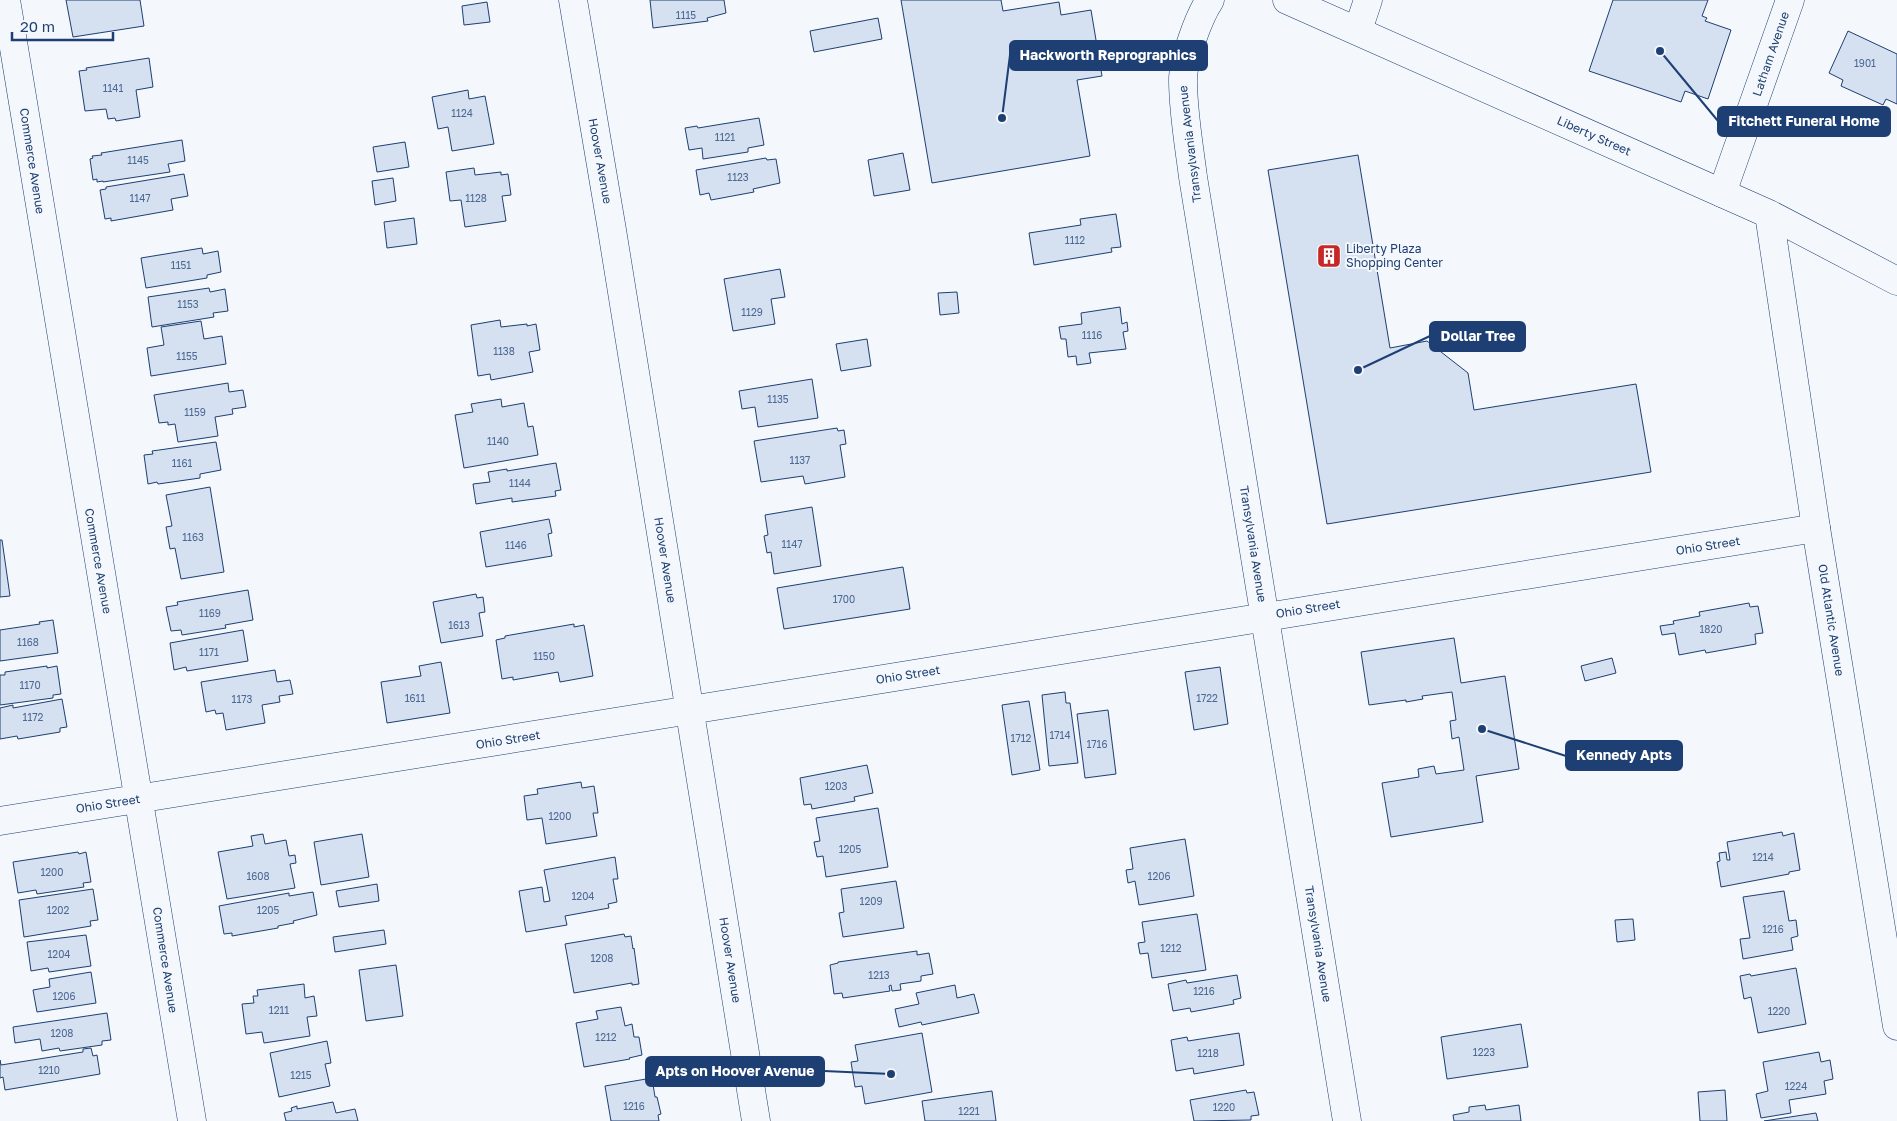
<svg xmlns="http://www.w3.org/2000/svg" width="1897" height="1121" font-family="'Golos Text',sans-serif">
<rect width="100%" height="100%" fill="#f4f7fb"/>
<path fill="#d5e0f0" stroke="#1d3f73" d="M 66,0 L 140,0 L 144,26 L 73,37 Z
M 650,0 L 724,0 L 726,13 L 707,18 L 708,21 L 653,28 Z
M 901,0 L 1001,0 L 1003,11 L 1059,2 L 1061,15 L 1091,10 L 1102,76 L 1077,80 L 1090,156 L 932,183 Z
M 1613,0 L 1708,0 L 1702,16 L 1707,18 L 1705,21 L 1731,30 L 1708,99 L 1685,91 L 1681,102 L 1589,71 Z
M 487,2 L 490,22 L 464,25 L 462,6 Z
M 878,18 L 882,39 L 814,52 L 810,31 Z
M 1848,31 L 1897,54 L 1897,104 L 1886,99 L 1883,105 L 1841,86 L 1843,80 L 1829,73 Z
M 149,58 L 153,87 L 136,90 L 140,117 L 116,121 L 115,118 L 108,119 L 106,109 L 85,111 L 79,71 L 87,70 L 86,68 Z
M 468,90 L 469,99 L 485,96 L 494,144 L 452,151 L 448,127 L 438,129 L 432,97 Z
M 759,118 L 764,145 L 748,148 L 748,152 L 703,159 L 702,148 L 689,150 L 685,128 L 697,126 L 698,128 Z
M 182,140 L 185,161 L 168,164 L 170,172 L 103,182 L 103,181 L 97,182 L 97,179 L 93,180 L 90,159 L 93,158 L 92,156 L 102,155 L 101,153 Z
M 405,142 L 409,167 L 377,172 L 373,147 Z
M 903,153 L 910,190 L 874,196 L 868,160 Z
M 1358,155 L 1390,348 L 1427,341 L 1468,373 L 1474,410 L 1636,384 L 1651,472 L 1327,524 L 1268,170 Z
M 766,158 L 767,160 L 776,159 L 780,183 L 753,189 L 754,192 L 711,200 L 709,193 L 700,195 L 696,170 Z
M 474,168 L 475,175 L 501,172 L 501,175 L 508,174 L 511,195 L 502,196 L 506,221 L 465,227 L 461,200 L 450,201 L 446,172 Z
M 184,174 L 188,196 L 171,199 L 173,210 L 111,221 L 111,218 L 105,219 L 100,190 L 106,189 L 106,187 Z
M 393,178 L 396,201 L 375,205 L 372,181 Z
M 1116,214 L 1121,247 L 1111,248 L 1112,252 L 1034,265 L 1029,233 L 1081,225 L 1080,219 Z
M 414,218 L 417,244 L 387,248 L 384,222 Z
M 202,248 L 203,254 L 218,251 L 221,272 L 207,275 L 207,278 L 146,288 L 141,258 Z
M 780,269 L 785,297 L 771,299 L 775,324 L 733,331 L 724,279 Z
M 209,288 L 210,292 L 225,289 L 228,311 L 213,313 L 214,317 L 152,327 L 148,297 Z
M 957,292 L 959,313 L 940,315 L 938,293 Z
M 1120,307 L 1122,324 L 1127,322 L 1128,331 L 1123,332 L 1126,349 L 1089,353 L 1091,363 L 1077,365 L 1076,356 L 1068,357 L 1066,339 L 1061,339 L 1059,327 L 1082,324 L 1081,313 Z
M 500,320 L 501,327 L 527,324 L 527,326 L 536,324 L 540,350 L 529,352 L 533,372 L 491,380 L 490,374 L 478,376 L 471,325 Z
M 201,321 L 204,339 L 222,336 L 226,364 L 151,376 L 147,348 L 164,345 L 161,327 Z
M 867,339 L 871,366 L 841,371 L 836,344 Z
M 812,379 L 818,418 L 758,427 L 755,407 L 742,409 L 739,391 Z
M 228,383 L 229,392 L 243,390 L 246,407 L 232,409 L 233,414 L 215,417 L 218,436 L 178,442 L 175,424 L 168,425 L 168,422 L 159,423 L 154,395 Z
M 501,399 L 502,407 L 524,403 L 528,427 L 533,426 L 538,455 L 464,468 L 455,415 L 473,412 L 471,404 Z
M 837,428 L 838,431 L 844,430 L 846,444 L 840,445 L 845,477 L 805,484 L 803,476 L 761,482 L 754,441 Z
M 216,442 L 221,470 L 200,474 L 200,478 L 158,484 L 157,482 L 148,484 L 144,455 L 153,454 L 152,451 Z
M 556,463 L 561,490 L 555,491 L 556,496 L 512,502 L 512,498 L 476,504 L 473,484 L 490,482 L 488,472 L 507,469 L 507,471 Z
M 210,487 L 224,572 L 181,579 L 175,548 L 170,549 L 166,527 L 172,526 L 166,495 Z
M 812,507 L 821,566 L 774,574 L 771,552 L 767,553 L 764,536 L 768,535 L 765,515 Z
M 549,519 L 552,533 L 548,534 L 552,556 L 486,567 L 480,532 Z
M 0,540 L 2,540 L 10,596 L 0,597 Z
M 903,567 L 910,609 L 784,629 L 777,588 Z
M 248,590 L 253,620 L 225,625 L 226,628 L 182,635 L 181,630 L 171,631 L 166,607 L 178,605 L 177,602 Z
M 476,594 L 477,598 L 483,597 L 485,612 L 479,613 L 483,636 L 441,643 L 433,602 Z
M 1749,603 L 1750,607 L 1758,606 L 1763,633 L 1755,634 L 1756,644 L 1706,653 L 1705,650 L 1679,655 L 1675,633 L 1662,635 L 1660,626 L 1674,624 L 1673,621 L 1700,616 L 1699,612 Z
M 53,620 L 58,653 L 0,661 L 0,630 L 40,624 L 39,622 Z
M 574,624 L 574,627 L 584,625 L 593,676 L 560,682 L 558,672 L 513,680 L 513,677 L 502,679 L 496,640 L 505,638 L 505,636 Z
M 243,630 L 248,661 L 187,671 L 186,667 L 174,670 L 170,643 Z
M 1454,638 L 1461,683 L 1505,676 L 1519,769 L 1476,776 L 1483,822 L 1391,837 L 1382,783 L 1419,777 L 1418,769 L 1434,766 L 1436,774 L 1464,770 L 1459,737 L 1452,739 L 1450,721 L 1456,720 L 1452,692 L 1422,696 L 1423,699 L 1406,702 L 1406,700 L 1369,705 L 1361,652 Z
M 1612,658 L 1616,673 L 1585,681 L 1581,666 Z
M 441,662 L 450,713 L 387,723 L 381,682 L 421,676 L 419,666 Z
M 47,666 L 47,668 L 57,666 L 61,694 L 53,695 L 53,698 L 0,705 L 0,675 L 5,675 L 5,672 Z
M 1220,667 L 1228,724 L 1194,730 L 1185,672 Z
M 275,670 L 277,682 L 290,680 L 293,694 L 279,696 L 280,702 L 262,705 L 265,723 L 226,730 L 223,713 L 216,714 L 215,710 L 206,712 L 201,682 Z
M 1065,692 L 1066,703 L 1070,703 L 1078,763 L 1049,766 L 1042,695 Z
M 62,699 L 67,727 L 60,728 L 60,732 L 18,739 L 17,736 L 0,739 L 0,708 L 13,705 L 13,708 Z
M 1029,701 L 1040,770 L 1012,775 L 1002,705 Z
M 1108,710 L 1116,774 L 1085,778 L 1077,714 Z
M 867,765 L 873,793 L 854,797 L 855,801 L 812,809 L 811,804 L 804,805 L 800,778 Z
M 581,782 L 582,788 L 594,786 L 598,813 L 593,813 L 597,836 L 546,844 L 542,818 L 527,820 L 524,796 L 538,794 L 537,789 Z
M 878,808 L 888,867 L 826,877 L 823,856 L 817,857 L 814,842 L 820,841 L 816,818 Z
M 1782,832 L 1783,836 L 1794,833 L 1800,870 L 1789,872 L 1789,874 L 1721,887 L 1717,862 L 1720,861 L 1719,853 L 1726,852 L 1727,860 L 1730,860 L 1727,842 Z
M 263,834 L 265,844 L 286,840 L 289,856 L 295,855 L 296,863 L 290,864 L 295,888 L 227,899 L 218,852 L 253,846 L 251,836 Z
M 362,834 L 369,877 L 321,885 L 314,842 Z
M 1185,839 L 1194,896 L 1139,905 L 1135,881 L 1128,883 L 1126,870 L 1133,869 L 1130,848 Z
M 78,852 L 79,854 L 86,852 L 91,882 L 83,883 L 84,887 L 37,894 L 36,890 L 18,893 L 13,862 Z
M 615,857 L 618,879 L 613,879 L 617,902 L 608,904 L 609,908 L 565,916 L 567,925 L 526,932 L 519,891 L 542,887 L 544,902 L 550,901 L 544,870 Z
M 896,881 L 904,928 L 843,937 L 839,913 L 844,912 L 841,889 Z
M 377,884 L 379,901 L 339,907 L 336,891 Z
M 93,889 L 98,920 L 90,921 L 91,926 L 24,937 L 19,900 Z
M 1784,891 L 1789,921 L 1796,920 L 1798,936 L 1791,938 L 1793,950 L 1743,959 L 1740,939 L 1750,938 L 1743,897 Z
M 313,892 L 317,915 L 293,921 L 294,923 L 278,926 L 278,928 L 232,936 L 232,933 L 224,934 L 219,906 L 289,893 L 289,896 Z
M 1197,914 L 1206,970 L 1152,978 L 1148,953 L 1140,954 L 1138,943 L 1145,942 L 1142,922 Z
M 1633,919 L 1635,940 L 1617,942 L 1615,920 Z
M 384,930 L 386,944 L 335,952 L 333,937 Z
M 624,934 L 625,937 L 631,936 L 633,949 L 634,948 L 639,984 L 632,985 L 632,983 L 574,993 L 565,944 Z
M 86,935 L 91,966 L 49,972 L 48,968 L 31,971 L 27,942 Z
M 917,951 L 917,955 L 929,953 L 933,974 L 921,976 L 921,981 L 900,984 L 901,990 L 892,991 L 891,985 L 889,986 L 890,991 L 843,998 L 842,993 L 834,994 L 830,965 L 838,963 L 838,962 Z
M 396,965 L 403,1016 L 366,1021 L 359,970 Z
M 1796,968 L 1806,1024 L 1758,1033 L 1751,997 L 1744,999 L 1740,976 L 1750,974 L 1751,976 Z
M 91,972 L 96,1003 L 37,1012 L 33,990 L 50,987 L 49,979 Z
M 1237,975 L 1241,998 L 1233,1000 L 1234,1004 L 1191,1012 L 1190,1008 L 1173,1011 L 1168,984 L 1186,980 L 1187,983 Z
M 304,984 L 305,998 L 314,996 L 317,1016 L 307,1017 L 310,1036 L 264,1043 L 262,1032 L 246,1034 L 242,1004 L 254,1003 L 253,996 L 258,996 L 257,990 Z
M 955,985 L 957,998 L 974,994 L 979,1013 L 922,1025 L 921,1022 L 899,1027 L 895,1009 L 919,1004 L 916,993 Z
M 621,1007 L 625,1026 L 632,1024 L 634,1037 L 639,1037 L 642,1055 L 629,1058 L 630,1059 L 584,1067 L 576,1023 L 598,1019 L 596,1011 Z
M 107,1013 L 111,1040 L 102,1041 L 102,1045 L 60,1051 L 59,1048 L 42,1051 L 40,1039 L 15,1043 L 13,1027 Z
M 1521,1024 L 1528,1067 L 1447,1079 L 1441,1037 Z
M 922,1033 L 932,1092 L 865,1104 L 862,1086 L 855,1087 L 851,1062 L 858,1061 L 855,1045 Z
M 1239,1033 L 1244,1065 L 1194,1074 L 1193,1068 L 1176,1071 L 1171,1040 L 1187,1037 L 1188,1041 Z
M 327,1041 L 331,1063 L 325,1064 L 330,1086 L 279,1097 L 270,1053 Z
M 91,1048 L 93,1056 L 97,1055 L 100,1074 L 5,1090 L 3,1077 L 0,1078 L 0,1060 L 1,1065 L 83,1052 L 83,1049 Z
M 1819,1052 L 1821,1062 L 1830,1060 L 1833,1079 L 1824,1081 L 1826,1094 L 1789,1100 L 1791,1113 L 1761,1118 L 1756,1094 L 1768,1091 L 1763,1062 Z
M 652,1078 L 655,1097 L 657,1097 L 661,1114 L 658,1115 L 659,1121 L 611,1121 L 605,1086 Z
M 1246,1090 L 1247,1093 L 1254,1092 L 1259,1115 L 1251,1116 L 1251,1120 L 1194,1121 L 1190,1100 Z
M 1725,1090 L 1727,1121 L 1700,1121 L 1698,1092 Z
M 992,1091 L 996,1121 L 925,1121 L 922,1101 Z
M 333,1102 L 336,1113 L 355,1109 L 358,1121 L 286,1121 L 284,1113 L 292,1111 L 291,1108 L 297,1106 L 297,1109 Z
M 1485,1105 L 1486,1110 L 1519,1105 L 1521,1121 L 1454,1121 L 1453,1115 L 1469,1112 L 1469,1107 Z
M 1816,1113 L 1818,1121 L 1764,1121 Z"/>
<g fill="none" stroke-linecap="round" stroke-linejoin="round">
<defs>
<path id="minor" d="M 6,0 L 192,1121
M 573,0 L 612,230 L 756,1121
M 1210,0 C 1199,16 1183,60 1183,80 C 1183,112 1189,145 1193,177 L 1347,1121
M 1358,30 L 1368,0
M 1722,193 L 1790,0
M 0,821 C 606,725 1210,625 1816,528"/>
<path id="major" d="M 1287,0 L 1769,214 L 1897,281
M 1769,214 L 1816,528 L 1897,1026"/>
</defs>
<use href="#minor" stroke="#1d3f73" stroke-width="29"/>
<use href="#major" stroke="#1d3f73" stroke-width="29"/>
<use href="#minor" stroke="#f4f7fb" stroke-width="28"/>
<use href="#major" stroke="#f4f7fb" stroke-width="28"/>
</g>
<defs>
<symbol id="building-square" viewBox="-11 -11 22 22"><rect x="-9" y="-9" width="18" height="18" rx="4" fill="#c62828" stroke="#f4f7fb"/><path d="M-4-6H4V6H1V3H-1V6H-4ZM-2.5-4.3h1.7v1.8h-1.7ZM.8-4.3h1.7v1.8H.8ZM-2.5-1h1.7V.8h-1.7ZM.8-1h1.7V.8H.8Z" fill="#fff"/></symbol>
</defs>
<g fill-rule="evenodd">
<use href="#building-square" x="1315" y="242" width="28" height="28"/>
</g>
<g text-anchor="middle" stroke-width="4" stroke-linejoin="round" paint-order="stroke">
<g font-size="10" fill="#4b6792">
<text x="686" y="19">1115</text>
<text x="1865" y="67">1901</text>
<text x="113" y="92">1141</text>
<text x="462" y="117">1124</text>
<text x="725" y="141">1121</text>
<text x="138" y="164">1145</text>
<text x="738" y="181">1123</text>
<text x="140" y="202">1147</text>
<text x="476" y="202">1128</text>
<text x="1075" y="244">1112</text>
<text x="181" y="269">1151</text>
<text x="188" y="308">1153</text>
<text x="752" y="316">1129</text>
<text x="1092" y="339">1116</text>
<text x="504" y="355">1138</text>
<text x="187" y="360">1155</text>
<text x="778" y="403">1135</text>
<text x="195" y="416">1159</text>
<text x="498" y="445">1140</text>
<text x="800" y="464">1137</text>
<text x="182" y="467">1161</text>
<text x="520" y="487">1144</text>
<text x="193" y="541">1163</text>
<text x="792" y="548">1147</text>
<text x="516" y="549">1146</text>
<text x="844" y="603">1700</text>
<text x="210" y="617">1169</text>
<text x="459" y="629">1613</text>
<text x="1711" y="633">1820</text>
<text x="28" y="646">1168</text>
<text x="209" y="656">1171</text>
<text x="544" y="660">1150</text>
<text x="30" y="689">1170</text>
<text x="415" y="702">1611</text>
<text x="1207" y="702">1722</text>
<text x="242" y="703">1173</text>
<text x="33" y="721">1172</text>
<text x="1060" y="739">1714</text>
<text x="1021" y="742">1712</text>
<text x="1097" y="748">1716</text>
<text x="836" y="790">1203</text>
<text x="560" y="820">1200</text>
<text x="850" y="853">1205</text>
<text x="1763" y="861">1214</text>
<text x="52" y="876">1200</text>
<text x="258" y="880">1608</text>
<text x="1159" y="880">1206</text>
<text x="583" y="900">1204</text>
<text x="871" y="905">1209</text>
<text x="58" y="914">1202</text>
<text x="268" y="914">1205</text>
<text x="1773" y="933">1216</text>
<text x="1171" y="952">1212</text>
<text x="59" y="958">1204</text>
<text x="602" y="962">1208</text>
<text x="879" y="979">1213</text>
<text x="1204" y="995">1216</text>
<text x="64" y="1000">1206</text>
<text x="279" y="1014">1211</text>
<text x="1779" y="1015">1220</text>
<text x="62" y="1037">1208</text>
<text x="606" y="1041">1212</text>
<text x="1484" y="1056">1223</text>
<text x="1208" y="1057">1218</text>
<text x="49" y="1074">1210</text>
<text x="301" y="1079">1215</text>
<text x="1796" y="1090">1224</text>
<text x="634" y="1110">1216</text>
<text x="1224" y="1111">1220</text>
<text x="969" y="1115">1221</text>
</g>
<g font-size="12" fill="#1d3f73" stroke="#f4f7fb">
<text transform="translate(1771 54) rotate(-71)" y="4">Latham Avenue</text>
<text transform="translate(1594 136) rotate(24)" y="4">Liberty Street</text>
<text transform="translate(1190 144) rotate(-97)" y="4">Transylvania Avenue</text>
<text transform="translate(32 161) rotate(81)" y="4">Commerce Avenue</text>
<text transform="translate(600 161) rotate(80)" y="4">Hoover Avenue</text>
<text transform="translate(1253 544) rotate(81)" y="4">Transylvania Avenue</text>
<text transform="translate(1708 546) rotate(-9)" y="4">Ohio Street</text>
<text transform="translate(665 560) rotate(81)" y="4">Hoover Avenue</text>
<text transform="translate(98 561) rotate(80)" y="4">Commerce Avenue</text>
<text transform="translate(1308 609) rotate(-9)" y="4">Ohio Street</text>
<text transform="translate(1831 620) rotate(81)" y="4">Old Atlantic Avenue</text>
<text transform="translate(908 675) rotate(-9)" y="4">Ohio Street</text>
<text transform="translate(508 740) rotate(-9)" y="4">Ohio Street</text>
<text transform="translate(108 804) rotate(-9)" y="4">Ohio Street</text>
<text transform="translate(1318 944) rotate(81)" y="4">Transylvania Avenue</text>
<text transform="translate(165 960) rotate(81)" y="4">Commerce Avenue</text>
<text transform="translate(730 960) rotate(81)" y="4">Hoover Avenue</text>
</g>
<g font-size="12" fill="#1d3f73" stroke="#f4f7fb" text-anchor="start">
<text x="1346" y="253">Liberty Plaza<tspan x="1346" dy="14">Shopping Center</tspan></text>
</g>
</g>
<path fill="none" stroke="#1d3f73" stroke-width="2" d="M1002 118L1010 55M1660 51L1718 121M1358 370L1430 336M1482 729L1566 756M891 1074L824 1071"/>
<g fill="#1d3f73" stroke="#f4f7fb" stroke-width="2">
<circle cx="1002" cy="118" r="5"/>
<circle cx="1660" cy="51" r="5"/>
<circle cx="1358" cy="370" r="5"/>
<circle cx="1482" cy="729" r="5"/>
<circle cx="891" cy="1074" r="5"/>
</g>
<g fill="#1d3f73" stroke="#1d3f73" stroke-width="2">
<rect x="1010" y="41" width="197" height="29" rx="5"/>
<rect x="1718" y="107" width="172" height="29" rx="5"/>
<rect x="1430" y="322" width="95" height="29" rx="5"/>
<rect x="1566" y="741" width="116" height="29" rx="5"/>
<rect x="646" y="1057" width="178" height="29" rx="5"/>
</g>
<g font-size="14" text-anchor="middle" font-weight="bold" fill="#fff">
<text x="1108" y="60">Hackworth Reprographics</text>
<text x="1804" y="126">Fitchett Funeral Home</text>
<text x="1478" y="341">Dollar Tree</text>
<text x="1624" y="760">Kennedy Apts</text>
<text x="735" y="1076">Apts on Hoover Avenue</text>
</g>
<path d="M12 32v8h101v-8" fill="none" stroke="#1d3f73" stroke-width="2.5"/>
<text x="20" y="32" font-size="15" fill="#1d3f73" stroke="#f4f7fb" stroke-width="4" paint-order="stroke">20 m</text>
</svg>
